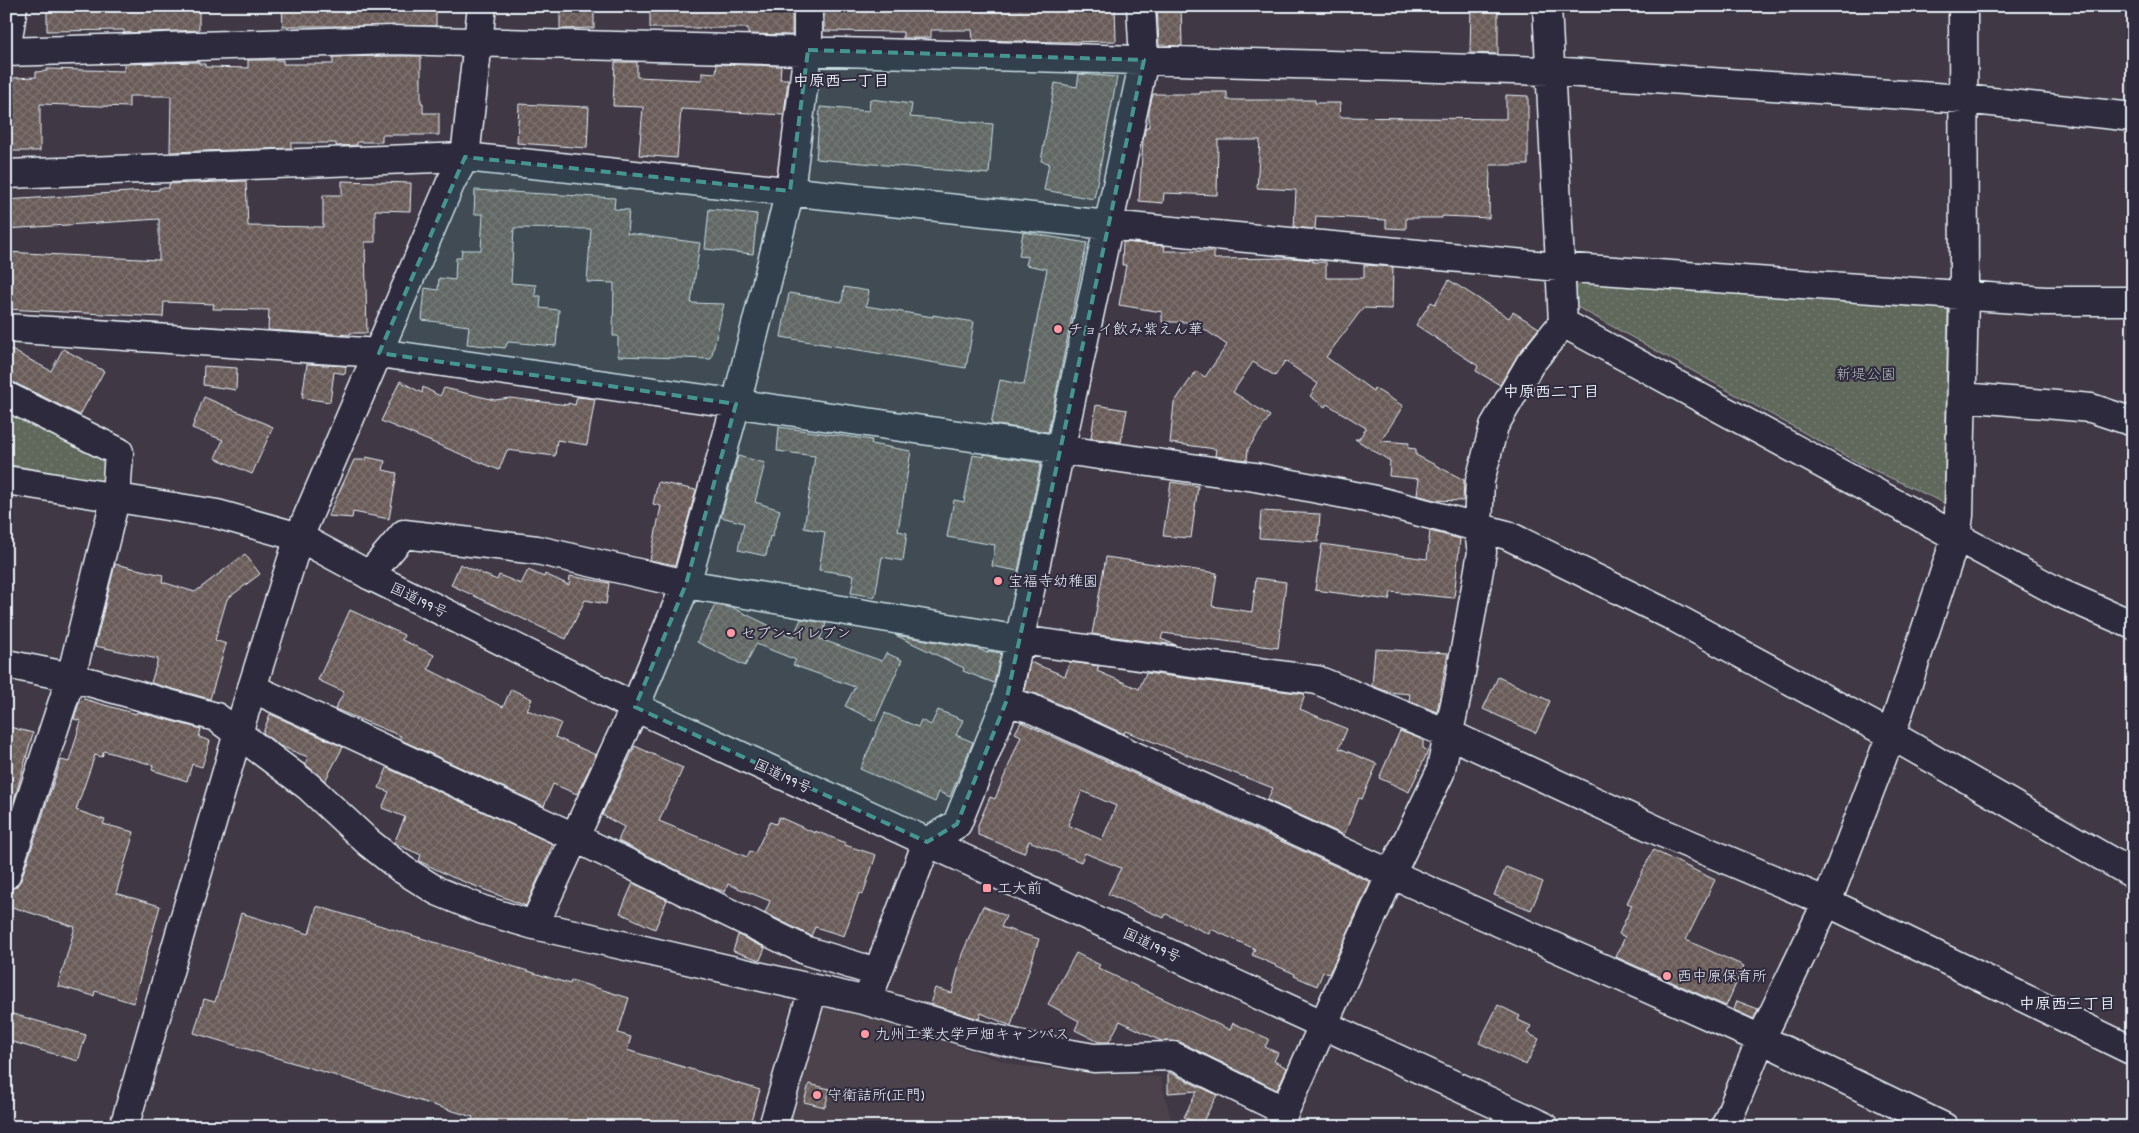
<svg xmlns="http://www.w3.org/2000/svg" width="2139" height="1133" font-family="Dekko,'Klee One',sans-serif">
<defs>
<pattern id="park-dots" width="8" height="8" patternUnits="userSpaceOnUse" patternTransform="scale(1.25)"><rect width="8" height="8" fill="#5f675a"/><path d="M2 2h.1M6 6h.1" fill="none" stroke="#767d72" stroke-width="1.8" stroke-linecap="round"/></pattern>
<pattern id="building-cross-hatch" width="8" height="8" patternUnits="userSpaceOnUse" patternTransform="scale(1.25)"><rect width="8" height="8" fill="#695b58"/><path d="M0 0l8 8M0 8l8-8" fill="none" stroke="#7e7371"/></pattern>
</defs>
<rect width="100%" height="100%" fill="#403945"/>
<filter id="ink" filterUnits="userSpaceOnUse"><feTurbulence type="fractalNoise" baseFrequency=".02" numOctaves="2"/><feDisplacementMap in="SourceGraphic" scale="10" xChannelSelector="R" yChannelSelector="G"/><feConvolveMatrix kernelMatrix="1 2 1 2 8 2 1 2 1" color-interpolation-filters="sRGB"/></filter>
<g filter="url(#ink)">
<path fill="#4c434b" d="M 820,1002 L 1018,1066 L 1160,1077 L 1173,1127 L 781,1127 Z"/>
<path fill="url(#park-dots)" stroke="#a4aca9" d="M 1570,279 L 1948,296 L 1944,503 L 1859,463 L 1570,303 Z
M 6,411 L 107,455 L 107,482 L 6,464 Z"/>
<path fill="url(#building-cross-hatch)" stroke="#e8f1f8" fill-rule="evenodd" d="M 47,6 L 199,6 L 199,30 L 124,33 L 124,30 L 47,31 Z
M 282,6 L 436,6 L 436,26 L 283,26 Z
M 560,6 L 594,6 L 594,28 L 560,29 Z
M 650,6 L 792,6 L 792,35 L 748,34 L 748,28 L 650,28 Z
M 824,6 L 1115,6 L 1116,41 L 1064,42 L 973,40 L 972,30 L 931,30 L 931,38 L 903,38 L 903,32 L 824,31 Z
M 1157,6 L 1181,6 L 1182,46 L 1159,45 Z
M 1471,7 L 1498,7 L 1498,54 L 1470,53 Z
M 393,56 L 421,56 L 421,103 L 423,103 L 423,113 L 439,113 L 439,135 L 382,135 L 382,142 L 357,142 L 357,145 L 336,146 L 336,143 L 291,143 L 291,148 L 170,152 L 171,96 L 129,96 L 129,107 L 40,104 L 40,151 L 8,151 L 8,102 L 14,102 L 13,78 L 36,77 L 36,72 L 47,71 L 47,69 L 124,71 L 124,64 L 199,62 L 199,64 L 205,64 L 205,67 L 248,68 L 248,60 L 283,60 L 283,64 L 333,64 L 333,57 Z
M 615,62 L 637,62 L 637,77 L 702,80 L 702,72 L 716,73 L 717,64 L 781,66 L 780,79 L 788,79 L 784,115 L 681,109 L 677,158 L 639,155 L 643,107 L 613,106 Z
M 1079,74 L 1117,77 L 1094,199 L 1044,190 L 1049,163 L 1041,161 L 1055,83 L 1077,87 Z
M 1200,92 L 1227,92 L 1227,100 L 1315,100 L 1315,103 L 1340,103 L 1339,117 L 1506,119 L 1506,95 L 1528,96 L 1528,165 L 1490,165 L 1489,218 L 1442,216 L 1442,218 L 1406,218 L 1406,229 L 1386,228 L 1386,220 L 1316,216 L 1315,229 L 1294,227 L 1296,190 L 1257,188 L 1260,140 L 1218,140 L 1217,195 L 1164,193 L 1163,203 L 1139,201 L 1143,141 L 1146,127 L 1149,127 L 1149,110 L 1153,94 L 1200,94 Z
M 870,99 L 912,104 L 910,117 L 993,124 L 989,174 L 816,159 L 820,107 L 869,111 Z
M 519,104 L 589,107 L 587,148 L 517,143 Z
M 246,181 L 248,226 L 323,227 L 323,195 L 342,195 L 342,181 L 411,183 L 410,211 L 375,210 L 375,242 L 365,242 L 367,333 L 350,333 L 350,335 L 268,330 L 269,310 L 213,309 L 214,304 L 164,302 L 163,317 L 6,309 L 6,252 L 159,260 L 159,219 L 6,229 L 6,200 L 159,190 L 159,188 L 169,188 L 169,184 Z
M 475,190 L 615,198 L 614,209 L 629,210 L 627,233 L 700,243 L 691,303 L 724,304 L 711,359 L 618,356 L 618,336 L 613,336 L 614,283 L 587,282 L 591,229 L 514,228 L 511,283 L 536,285 L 535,296 L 541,296 L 540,308 L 559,310 L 556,346 L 508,342 L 505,348 L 467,344 L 469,326 L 422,320 L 425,288 L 438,290 L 439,278 L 455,280 L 456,258 L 461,258 L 462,250 L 481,250 L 483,214 L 474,214 Z
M 709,209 L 757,214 L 753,254 L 705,249 Z
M 1023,232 L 1087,243 L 1048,432 L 991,424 L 1000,380 L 1024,385 L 1047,269 L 1026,265 L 1028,257 L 1019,256 Z
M 1123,242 L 1165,246 L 1164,251 L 1214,251 L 1214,259 L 1292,258 L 1313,260 L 1313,262 L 1326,262 L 1326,278 L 1364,278 L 1364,265 L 1393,267 L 1392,309 L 1363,308 L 1326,357 L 1373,391 L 1374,388 L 1403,406 L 1381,441 L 1409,443 L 1408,448 L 1416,449 L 1416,455 L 1464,480 L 1463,501 L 1434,500 L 1417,495 L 1419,479 L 1389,476 L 1390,461 L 1355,439 L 1359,439 L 1366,428 L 1327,404 L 1325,407 L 1310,396 L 1318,384 L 1285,361 L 1275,376 L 1253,362 L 1233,392 L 1270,416 L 1248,449 L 1247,460 L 1215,456 L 1216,449 L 1170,443 L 1174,403 L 1196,371 L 1205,377 L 1227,345 L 1194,322 L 1162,322 L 1162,312 L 1119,305 L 1126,265 L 1122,265 Z
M 1449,280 L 1509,318 L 1513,312 L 1539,328 L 1517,356 L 1500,385 L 1476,371 L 1478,366 L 1416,325 L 1431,302 L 1435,304 Z
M 844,287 L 869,291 L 866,306 L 933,317 L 933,315 L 974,322 L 966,368 L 781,337 L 789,293 L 842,302 Z
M 6,347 L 51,371 L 63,349 L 104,371 L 80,415 L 13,382 L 6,381 Z
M 307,364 L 346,366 L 345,374 L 334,372 L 330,402 L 302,398 Z
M 204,366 L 237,368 L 236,390 L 203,385 Z
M 400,381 L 422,393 L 423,387 L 440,396 L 444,388 L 495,400 L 510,398 L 568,405 L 568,403 L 575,405 L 577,397 L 595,399 L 587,445 L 557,440 L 555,456 L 507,450 L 499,470 L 381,421 Z
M 204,397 L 273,427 L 252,474 L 215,458 L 223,440 L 192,428 Z
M 1096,405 L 1127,410 L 1121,442 L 1091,438 Z
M 779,427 L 872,440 L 871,444 L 911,451 L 898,531 L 907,533 L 903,561 L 882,557 L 875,597 L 851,593 L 854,575 L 819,570 L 825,532 L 804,528 L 815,456 L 777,451 Z
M 984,454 L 1041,463 L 1018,571 L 992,566 L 995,545 L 947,537 L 954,500 L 964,502 L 973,455 L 984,457 Z
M 738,456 L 765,463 L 755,502 L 780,510 L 772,537 L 770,536 L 766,556 L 738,550 L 744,523 L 721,517 Z
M 366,457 L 385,461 L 383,470 L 397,473 L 389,519 L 353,512 L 352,518 L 328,516 L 354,460 L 366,460 Z
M 658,482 L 696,490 L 675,565 L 650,560 L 661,506 L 653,504 Z
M 1171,482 L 1198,486 L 1191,538 L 1163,536 Z
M 1261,511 L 1320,514 L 1318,542 L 1259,538 Z
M 1430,531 L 1460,539 L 1454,598 L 1391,592 L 1389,600 L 1315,590 L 1322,544 L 1427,559 Z
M 245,554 L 260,574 L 227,599 L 215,640 L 226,644 L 210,699 L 151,683 L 158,659 L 95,646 L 115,564 L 163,575 L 162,582 L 195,592 Z
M 1106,557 L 1217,573 L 1212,606 L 1252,612 L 1256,578 L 1286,582 L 1278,648 L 1163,633 L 1161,639 L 1176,645 L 1092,634 Z
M 460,564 L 497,580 L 499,575 L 521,584 L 528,570 L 544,577 L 545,574 L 569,585 L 570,576 L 609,583 L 606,604 L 585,600 L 566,639 L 451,585 Z
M 715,605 L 733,608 L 793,637 L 801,619 L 825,623 L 826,624 L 820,639 L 882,661 L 886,653 L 902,660 L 875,721 L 845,706 L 855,687 L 793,665 L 796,660 L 756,644 L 745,666 L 697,642 Z
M 350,610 L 404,635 L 402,640 L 434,655 L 428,669 L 503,707 L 511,689 L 532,699 L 527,710 L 561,723 L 555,737 L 596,755 L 577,794 L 553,784 L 544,806 L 399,739 L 401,736 L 335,709 L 344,692 L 318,680 Z
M 895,635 L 979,649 L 987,653 L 988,651 L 1001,653 L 994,683 L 963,671 L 964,668 Z
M 1375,649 L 1448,653 L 1437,712 L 1409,701 L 1410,694 L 1389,692 L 1372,686 Z
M 1030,662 L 1065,676 L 1070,662 L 1099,666 L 1097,671 L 1139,689 L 1146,673 L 1304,694 L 1305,695 L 1300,709 L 1347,729 L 1339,748 L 1377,764 L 1362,799 L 1359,798 L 1344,835 L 1267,800 L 1273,788 L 1125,731 L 1124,734 L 1037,694 L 1024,691 Z
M 1498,677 L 1550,701 L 1536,733 L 1483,709 Z
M 84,699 L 136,714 L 137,712 L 142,713 L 201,729 L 199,737 L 210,741 L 202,767 L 192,764 L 187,781 L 152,770 L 153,765 L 104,751 L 102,757 L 95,755 L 76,810 L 105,820 L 103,824 L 134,832 L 116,893 L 160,906 L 133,1003 L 95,991 L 94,996 L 58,986 L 75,927 L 6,905 L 6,890 L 16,887 L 21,880 L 61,760 L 69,762 L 81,721 L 74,719 L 79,703 Z
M 938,710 L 963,720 L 956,735 L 973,742 L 950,797 L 939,792 L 935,802 L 860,769 L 885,713 L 918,727 L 921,720 L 931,725 Z
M 270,714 L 343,747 L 325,781 L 305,764 L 308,757 L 280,746 L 263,733 Z
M 1021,722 L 1370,882 L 1329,974 L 1323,972 L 1317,986 L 1294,976 L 1295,974 L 1252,955 L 1255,949 L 1211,929 L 1209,934 L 1166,914 L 1164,918 L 1108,894 L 1121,868 L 1085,853 L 1081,862 L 1029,841 L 1024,853 L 978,835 L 978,825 L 990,797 L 995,799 L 1021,736 L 1015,733 ZM 1082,791 L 1116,806 L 1102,840 L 1068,825 Z
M 6,726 L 33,733 L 12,808 L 6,807 Z
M 1400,731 L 1423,740 L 1423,748 L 1428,751 L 1409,792 L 1379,778 Z
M 635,746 L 683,768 L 659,821 L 747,857 L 750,851 L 755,853 L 770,822 L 776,824 L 779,817 L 815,833 L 815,831 L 846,843 L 845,845 L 876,855 L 863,894 L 859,893 L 844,936 L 815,927 L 811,936 L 765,913 L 770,901 L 728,884 L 725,892 L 713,888 L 618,841 L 624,827 L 602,815 Z
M 387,768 L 553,844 L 526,906 L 452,877 L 419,861 L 421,855 L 394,843 L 405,817 L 382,808 L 389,792 L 379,788 Z
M 1653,850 L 1715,880 L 1686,940 L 1744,966 L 1726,1006 L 1616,957 L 1625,937 L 1619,934 L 1632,905 L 1627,903 Z
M 1506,867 L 1543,882 L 1531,910 L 1494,895 Z
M 633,883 L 667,900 L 655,929 L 620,913 Z
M 317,906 L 570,984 L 571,980 L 629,998 L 618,1033 L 631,1037 L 627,1050 L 760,1090 L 749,1127 L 470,1127 L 473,1117 L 194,1033 L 204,999 L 215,1002 L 241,913 L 309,934 Z
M 983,906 L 1006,916 L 1001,927 L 1039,939 L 1011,1026 L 981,1013 L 979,1019 L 930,1004 L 935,988 L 952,993 L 962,954 Z
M 738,935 L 765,948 L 760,960 L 733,951 Z
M 1076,953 L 1100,965 L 1098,968 L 1144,990 L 1230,1030 L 1233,1023 L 1269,1039 L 1265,1047 L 1278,1053 L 1274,1061 L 1287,1068 L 1277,1090 L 1180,1042 L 1161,1041 L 1120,1021 L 1109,1042 L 1099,1042 L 1075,1030 L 1079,1021 L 1048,1004 Z
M 1737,1001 L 1758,1009 L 1754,1019 L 1734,1010 Z
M 1498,1005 L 1520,1016 L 1518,1020 L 1531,1026 L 1527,1033 L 1539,1039 L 1526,1065 L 1479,1043 Z
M 6,1012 L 86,1035 L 78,1061 L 6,1040 Z
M 1168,1072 L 1217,1095 L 1201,1125 L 1184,1117 L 1197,1091 L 1168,1093 Z
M 809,1084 L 830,1089 L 825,1107 L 804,1102 Z"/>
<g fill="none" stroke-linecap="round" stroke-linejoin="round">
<defs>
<path id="street" d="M 6,52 L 393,40 L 1550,71 L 1964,99 L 2133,117
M 6,52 L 13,6
M 6,174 L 465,157 L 1108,225 L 1558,267 L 2045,301 L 2133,301
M 1563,323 L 2060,593 L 2133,625
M 6,328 L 379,353 L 1255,477 L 1371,499 L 1507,535 L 1670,615 L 1891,735 L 2133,874
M 6,396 L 119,452 L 116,496 L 71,677 L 6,875
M 1963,397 L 2091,408 L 2133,422
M 369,575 L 404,534 L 537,550 L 686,584 L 1020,640 L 1317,680 L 1449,734 L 1663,833 L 1827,902 L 2133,1051
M 6,664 L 71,677 L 216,717 L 308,786 L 368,842 L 402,869 L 437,891 L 483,910 L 534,925 L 867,1001 L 975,1034 L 1031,1047 L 1094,1058 L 1173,1056 L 1285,1111
M 252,688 L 576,838 L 807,951 L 876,972
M 1006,702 L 1030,708 L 1391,874 L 1761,1039 L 1944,1127
M 534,925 L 635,707 L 686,584 L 736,404 L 790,191 L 808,50 L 808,6
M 867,1001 L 927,842 L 957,824 L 1006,702 L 1144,60 L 1141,6
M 1278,1126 L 1391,874 L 1440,773 L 1458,690 L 1482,552 L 1478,526 L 1480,481 L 1494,426 L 1530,364 L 1563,323 L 1547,6
M 773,1127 L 813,989
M 1725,1127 L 1761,1039 L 1827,902 L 1891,735 L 1956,537 L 1959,515 L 1964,294 L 1963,6"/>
<path id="secondary" d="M 124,1127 L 238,733 L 299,537 L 451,182 L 465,157 L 482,6"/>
<path id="highway" d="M 6,480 L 217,514 L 299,537 L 369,575 L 635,707 L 1545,1127"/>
</defs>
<use href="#street" stroke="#e8f1f8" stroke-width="31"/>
<use href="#secondary" stroke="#e8f1f8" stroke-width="31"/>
<use href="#highway" stroke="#e8f1f8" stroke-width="31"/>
<use href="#street" stroke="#2f2a3d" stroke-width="28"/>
<use href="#secondary" stroke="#2f2a3d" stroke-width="28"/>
<use href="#highway" stroke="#2f2a3d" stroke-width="28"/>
</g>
</g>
<path fill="#459590" fill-opacity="0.2" stroke="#459590" stroke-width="4" stroke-dasharray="10 6" stroke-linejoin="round" d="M 808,50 L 1144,60 L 1006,702 L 957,824 L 927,842 L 635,707 L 686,584 L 736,404 L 379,353 L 465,157 L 790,191 Z"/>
<g fill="#ff9aa2" stroke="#2f2a3d" stroke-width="2">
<circle cx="1058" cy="329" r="5"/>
<circle cx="998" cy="581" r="5"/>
<circle cx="731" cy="633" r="5"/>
<rect x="982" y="883" width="10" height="10" rx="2.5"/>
<circle cx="1667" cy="976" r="5"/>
<circle cx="865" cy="1034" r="5"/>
<circle cx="817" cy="1095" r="5"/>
</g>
<g text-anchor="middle" stroke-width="4" stroke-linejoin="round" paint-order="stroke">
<g font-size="15" fill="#e8f1f8" stroke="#2f2a3d" text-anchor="start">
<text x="1068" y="334">チョイ飲み紫えん華</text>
<text x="1008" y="586">宝福寺幼稚園</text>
<text x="741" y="638">セブン-イレブン</text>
<text x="997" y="893">工大前</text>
<text x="1677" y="981">西中原保育所</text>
<text x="875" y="1039">九州工業大学戸畑キャンパス</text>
<text x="827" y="1100">守衛詰所(正門)</text>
</g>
<g font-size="15" fill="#b1bab9" stroke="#2f2a3d">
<text x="1866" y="379">新堤公園</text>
</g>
<g font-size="15" fill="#e8f1f8" stroke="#2f2a3d">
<text transform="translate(419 600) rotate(26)" y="5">国道199号</text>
<text transform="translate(783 776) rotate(25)" y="5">国道199号</text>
<text transform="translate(1152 945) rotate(25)" y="5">国道199号</text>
</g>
<g font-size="16" font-weight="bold" fill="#e8f1f8" stroke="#2f2a3d">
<text x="841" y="86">中原西一丁目</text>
<text x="1551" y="397">中原西二丁目</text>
<text x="2067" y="1009">中原西三丁目</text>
</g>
</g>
<rect width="2139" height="1133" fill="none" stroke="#2f2a3d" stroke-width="25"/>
<rect x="12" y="12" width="2114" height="1108" fill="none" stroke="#e8f1f8" stroke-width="2" filter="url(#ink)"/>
</svg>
